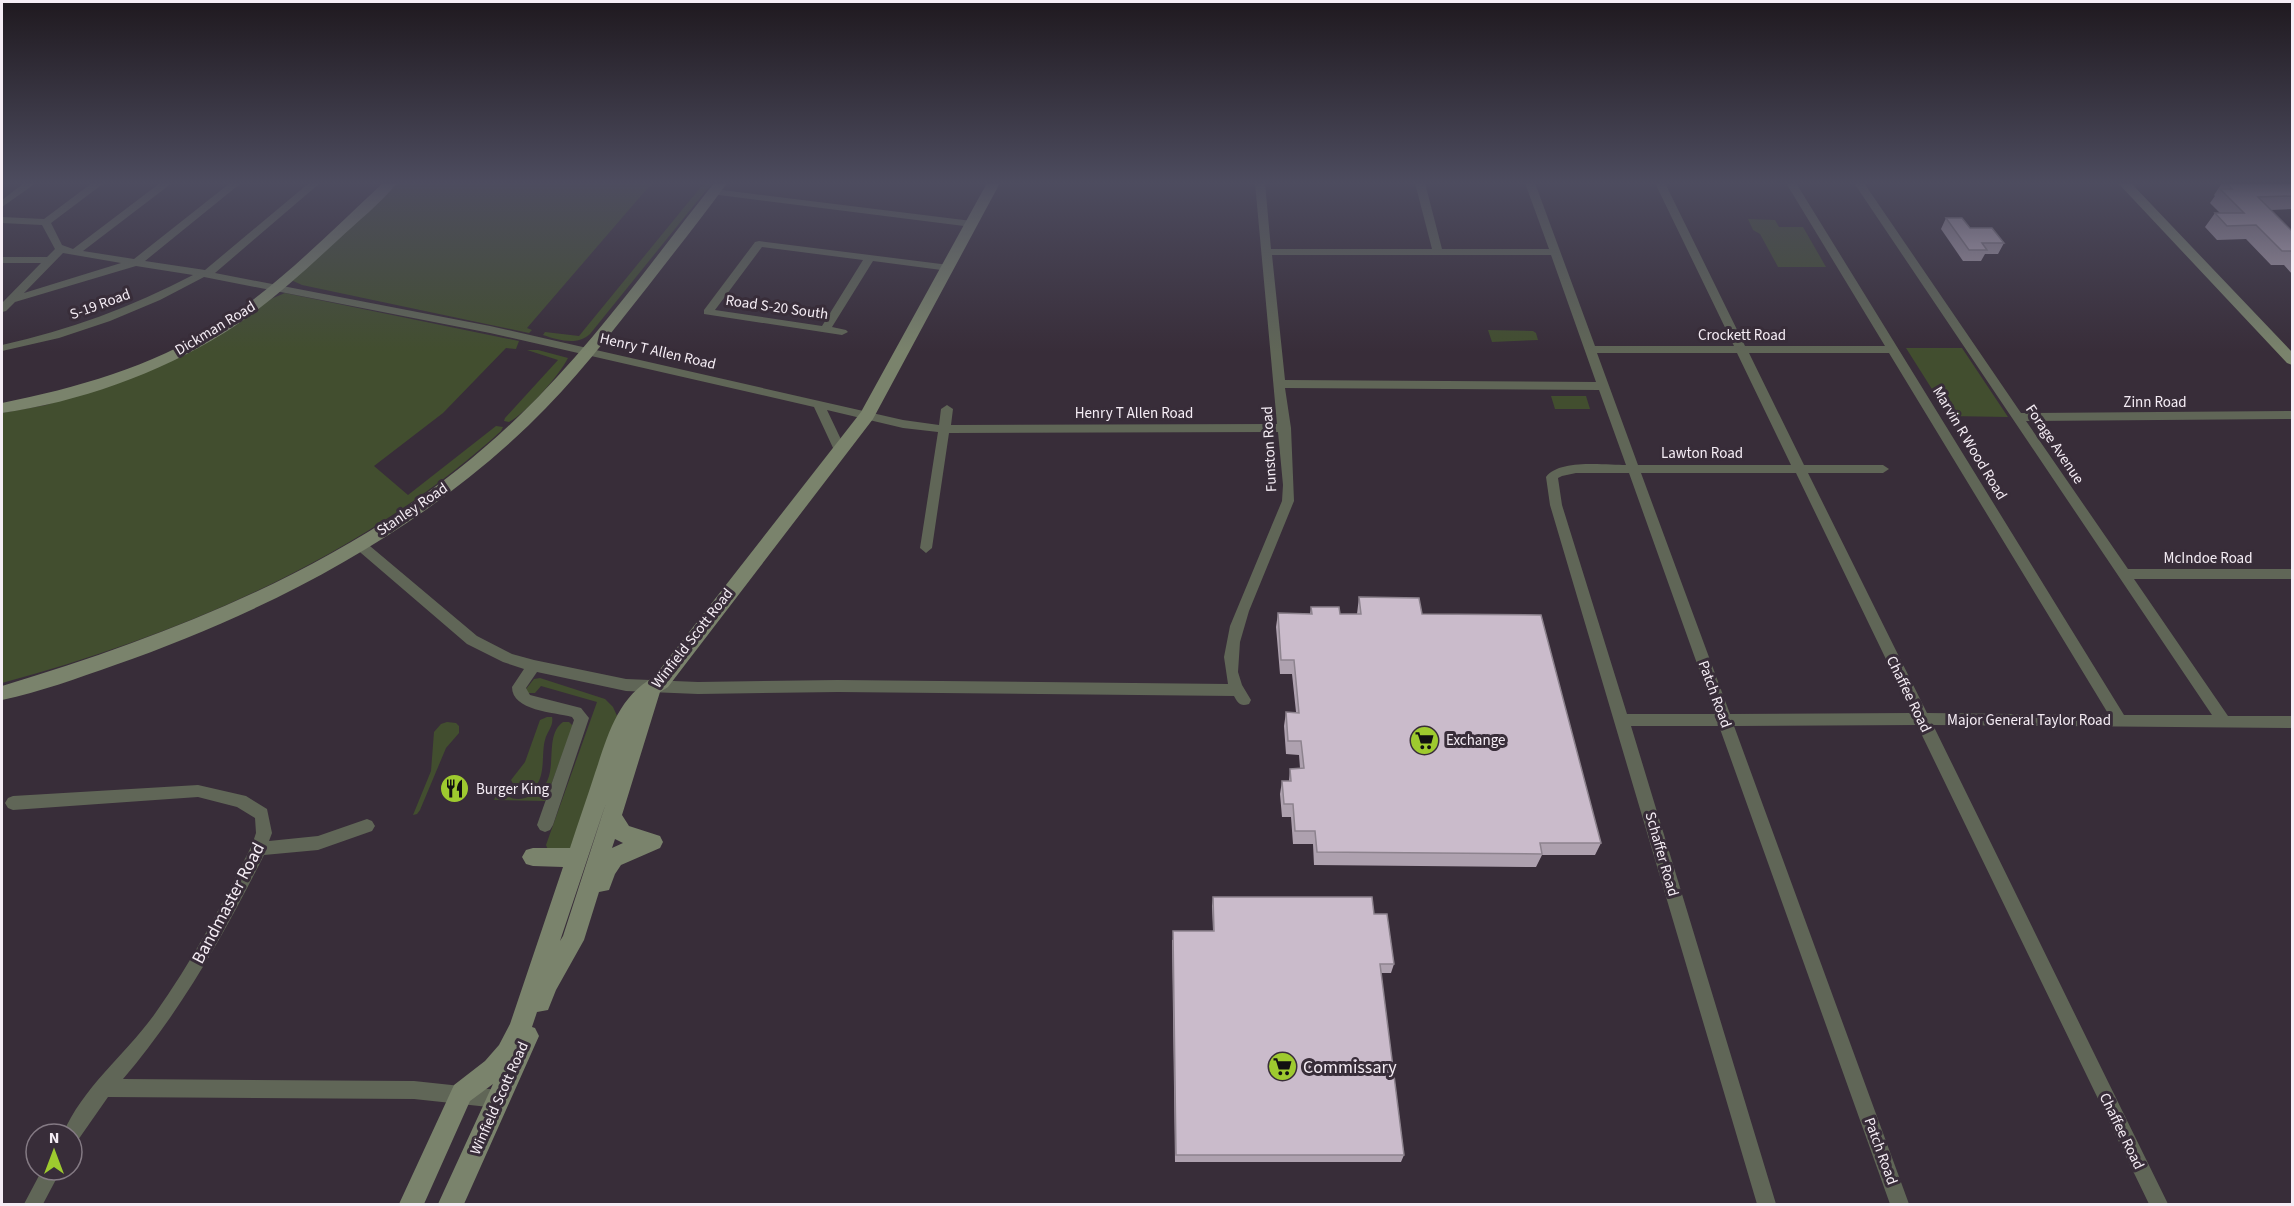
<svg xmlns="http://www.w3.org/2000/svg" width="2294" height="1206" font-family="'Source Sans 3',sans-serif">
<rect width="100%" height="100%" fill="#382d39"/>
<path fill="#424e2f" d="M 397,183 L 652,183 L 527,328 L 532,330 L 529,333 L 302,285 L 291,280 Z
M 704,183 L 712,183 L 590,334 C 577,346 558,340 543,335 L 545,332 L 579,336 Z
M 1748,219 L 1775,220 L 1779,227 L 1803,227 L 1826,267 L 1778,267 L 1760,234 L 1753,230 Z
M 285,293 L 519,341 L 516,349 L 506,348 L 443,413 L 374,466 L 408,495 L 496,426 L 503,427 L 501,431 C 363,557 180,635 2,683 L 2,413 L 46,405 L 129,378 L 273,298 Z
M 1488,330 L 1533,331 L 1536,333 L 1538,340 L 1492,342 Z
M 1906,348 L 1962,348 L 2008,417 L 1949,416 Z
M 527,350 L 538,350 L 568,358 C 559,376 526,413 509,422 L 504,421 L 505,418 L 558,360 Z
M 1551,396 L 1586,396 L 1590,409 L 1555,409 Z
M 540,678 L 605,699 L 613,707 L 618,718 L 574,846 L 566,851 L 548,850 L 546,845 L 597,702 L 541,686 L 535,693 L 528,693 L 526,689 L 534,679 Z
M 547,717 L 552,717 C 554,726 547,731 545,740 C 540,756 550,797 516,789 L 511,780 L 525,762 L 540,720 Z
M 447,722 L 456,723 L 459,726 L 459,733 L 446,748 L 420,810 L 417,814 L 413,815 L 431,771 L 434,732 L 441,724 Z
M 563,722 L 569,722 L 573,726 L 545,801 L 494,800 L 501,784 L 503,793 C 510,799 517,800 525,798 C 568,787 539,739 563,722 Z"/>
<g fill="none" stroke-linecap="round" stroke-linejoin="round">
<path fill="#606657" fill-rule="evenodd" d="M 24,183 L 36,183 L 2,207 L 2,200 Z
M 92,183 L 104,183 L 51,223 L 62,245 L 73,249 L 160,183 L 172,183 L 83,251 L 134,259 L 230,183 L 241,183 L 145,261 L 205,270 L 309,183 L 320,183 L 215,273 L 490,326 L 903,420 L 939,425 L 941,409 L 947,405 L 953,409 L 951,425 L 1277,424 L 1255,183 L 1265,183 L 1271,249 L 1432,249 L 1415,183 L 1425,183 L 1442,249 L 1549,249 L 1525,183 L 1535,183 L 1595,346 L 1734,346 L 1655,183 L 1665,183 L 1745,346 L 1885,346 L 1786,183 L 1796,183 L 2124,715 L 2212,715 L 1854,183 L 1864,183 L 2021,413 L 2292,411 L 2292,419 L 2026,421 L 2128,569 L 2292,569 L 2292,579 L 2134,579 L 2228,716 L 2292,716 L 2292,728 L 1933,725 L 2168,1204 L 2149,1204 L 1917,725 L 1734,726 L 1909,1204 L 1890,1204 L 1719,726 L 1631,726 L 1776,1204 L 1757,1204 L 1550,505 L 1546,477 C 1559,459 1605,465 1626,465 L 1599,390 L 1285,388 L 1291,428 L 1294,501 L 1249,611 L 1240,642 L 1238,672 L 1242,685 L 1251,700 L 1249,704 C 1240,707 1238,703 1234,696 L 838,692 L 698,694 L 626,691 L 537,672 L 526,688 L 530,695 L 581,708 L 589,718 L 553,825 L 550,830 L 545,832 L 540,830 L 537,825 L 574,720 L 572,717 C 554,712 512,711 512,687 L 524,669 L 503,662 L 467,644 L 354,547 L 353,544 L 354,541 L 364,541 L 477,636 L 512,654 L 534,660 L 626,679 L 698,682 L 838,680 L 1228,684 L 1224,657 L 1230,626 L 1282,501 L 1283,485 L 1278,432 L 949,433 L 932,548 L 926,553 L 920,548 L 938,432 L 903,428 L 827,410 L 846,450 L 840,454 L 834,450 L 814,407 L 490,333 L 204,277 L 160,300 L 110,321 L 59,338 L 2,351 L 2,345 C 69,330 132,307 193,275 L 136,266 L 15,302 L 6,311 L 2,312 L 2,303 L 41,263 L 2,263 L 2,257 L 47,257 L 55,249 L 42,225 L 2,223 L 2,217 L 44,219 ZM 63,253 L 121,263 L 24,293 ZM 1272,255 L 1551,255 L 1596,382 L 1285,380 ZM 1597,353 L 1737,353 L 1791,465 L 1638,465 ZM 1749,353 L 1889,353 L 2109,715 L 1927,713 L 1808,473 L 1883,473 L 1889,469 L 1883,465 L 1804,465 ZM 1576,473 L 1629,473 L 1715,714 L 1627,714 L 1562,505 L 1558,478 L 1562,476 ZM 1641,473 L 1796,473 L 1912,713 L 1730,714 Z
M 714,189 L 972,221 L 977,224 L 972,227 L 711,194 L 711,190 Z
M 759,241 L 949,265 L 954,268 L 949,271 L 873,261 L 832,327 L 846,330 L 848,332 L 842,335 L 704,314 L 704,310 L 755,242 ZM 762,247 L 863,260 L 822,326 L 715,310 Z
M 198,785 L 246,796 L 267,809 L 272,833 L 269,841 L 318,836 L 367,819 L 372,821 L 375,826 L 372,831 L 318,850 L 264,855 C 224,935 181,1011 123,1079 L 414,1081 L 498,1090 L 504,1093 L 507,1099 L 504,1105 L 498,1108 L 414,1099 L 108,1097 L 78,1140 L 72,1143 L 72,1134 L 63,1134 C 82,1088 125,1055 154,1015 C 192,962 223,903 252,845 L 256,833 L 255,818 L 237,807 L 198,797 L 13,810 L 8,808 L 5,803 L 8,798 L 13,796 Z
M 42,1170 L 61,1170 L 43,1204 L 24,1204 Z"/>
<path fill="#7a836c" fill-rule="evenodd" d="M 383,183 L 397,183 C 380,204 357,222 338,240 C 302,273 266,307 224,333 C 158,374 78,402 2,413 L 2,403 C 76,388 151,367 216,326 C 278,286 329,233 383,183 Z
M 714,183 L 727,183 C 702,218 675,251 649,285 C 611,333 574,382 529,425 C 414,536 266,612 115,665 C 78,678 40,692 2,700 L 2,686 C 188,630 377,554 519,416 C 592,346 651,262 714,183 Z
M 987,183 L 1000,183 L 873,419 L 668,687 L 660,692 L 622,815 L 629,826 L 660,836 L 663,842 L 660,848 L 621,865 L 615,874 L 609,890 L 599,892 L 584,940 L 556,990 L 548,1010 L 537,1012 L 532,1027 L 535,1028 L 539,1036 L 464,1204 L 438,1204 L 493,1084 L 470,1101 L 424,1204 L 399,1204 L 454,1085 L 485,1061 L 499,1045 L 510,1024 L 563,867 L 533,866 L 526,864 L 522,857 L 526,850 L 533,848 L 570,848 C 578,823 587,798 595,773 C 608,735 617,698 654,677 L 861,412 ZM 606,803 L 563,936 L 560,941 ZM 615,839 L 623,843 L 612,848 Z
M 2118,183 L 2131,183 L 2292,352 L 2292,365 L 2287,363 Z"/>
</g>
<path fill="#aea1af" d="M 2222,183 L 2292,183 L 2292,209 L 2271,210 L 2292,231 L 2292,274 L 2284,265 L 2271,265 L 2246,239 L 2217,240 L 2205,227 L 2215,213 L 2220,213 L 2210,203 L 2215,196 L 2214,195 Z
M 1946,218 L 1970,228 L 2004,243 L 1998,254 L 1985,254 L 1981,261 L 1963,261 L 1941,229 Z
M 1359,597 L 1422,614 L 1601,843 L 1595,855 L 1542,855 L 1536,867 L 1314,865 L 1313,844 L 1293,844 L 1291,817 L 1282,817 L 1280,794 L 1282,781 L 1289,781 L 1290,769 L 1300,768 L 1299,755 L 1286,754 L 1284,726 L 1286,712 L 1296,712 L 1292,674 L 1280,674 L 1276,627 L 1278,613 L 1310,614 L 1311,607 L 1340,614 L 1357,614 Z
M 1213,897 L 1374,914 L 1394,964 L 1391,973 L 1381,973 L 1404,1155 L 1401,1162 L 1175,1162 L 1172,940 L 1213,931 L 1212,906 Z"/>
<path fill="#cabbcb" stroke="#8d838e" stroke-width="1.5" d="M 2226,183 L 2292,183 L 2292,196 L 2258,197 L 2292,231 L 2292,251 L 2282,251 L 2256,225 L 2227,226 L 2215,213 L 2244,213 L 2220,189 L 2232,189 Z
M 1946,218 L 1962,218 L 1970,228 L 1992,228 L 2004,243 L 1982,243 L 1987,250 L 1969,250 Z
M 1359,597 L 1419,598 L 1422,614 L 1541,615 L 1601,843 L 1540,843 L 1542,854 L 1317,852 L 1315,831 L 1295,831 L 1293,804 L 1284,804 L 1282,781 L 1291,781 L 1290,769 L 1304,768 L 1301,741 L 1288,741 L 1286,712 L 1299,713 L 1294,660 L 1281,660 L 1278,613 L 1312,614 L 1311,607 L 1339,607 L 1340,614 L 1361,614 Z
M 1213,897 L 1372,897 L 1374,914 L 1387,914 L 1394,964 L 1380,964 L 1404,1155 L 1176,1155 L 1173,931 L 1214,931 Z"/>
<linearGradient id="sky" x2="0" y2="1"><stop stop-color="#1f191f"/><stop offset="0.52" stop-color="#4d4c5f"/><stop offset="1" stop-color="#4d4c5f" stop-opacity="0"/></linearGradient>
<rect width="2294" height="352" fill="url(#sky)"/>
<defs>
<symbol id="supermarket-disc" viewBox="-11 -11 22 22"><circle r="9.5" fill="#9eca2f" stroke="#382d39"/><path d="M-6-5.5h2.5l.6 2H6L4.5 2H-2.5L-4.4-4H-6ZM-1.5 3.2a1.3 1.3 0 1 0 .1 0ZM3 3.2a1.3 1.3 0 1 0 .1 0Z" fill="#111"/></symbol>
<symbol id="restaurant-disc" viewBox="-11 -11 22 22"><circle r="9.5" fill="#9eca2f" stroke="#382d39"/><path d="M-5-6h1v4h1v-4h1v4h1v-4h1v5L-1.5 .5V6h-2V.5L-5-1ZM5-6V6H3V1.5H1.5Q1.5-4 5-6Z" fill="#111"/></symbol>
</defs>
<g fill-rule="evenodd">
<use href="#supermarket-disc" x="1408" y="724" width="33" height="33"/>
<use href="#restaurant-disc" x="438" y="772" width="33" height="33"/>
<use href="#supermarket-disc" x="1266" y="1050" width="33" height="33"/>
</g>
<g text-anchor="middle" stroke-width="6" stroke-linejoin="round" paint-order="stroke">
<g font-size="15" fill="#f5edf5" stroke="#382d39">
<text transform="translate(100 304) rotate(-20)" y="5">S-19 Road</text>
<text transform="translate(777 307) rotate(8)" y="5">Road S-20 South</text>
<text transform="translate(215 328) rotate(-31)" y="5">Dickman Road</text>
<text x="1742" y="340">Crockett Road</text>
<text transform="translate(658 351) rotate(13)" y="5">Henry T Allen Road</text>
<text x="2155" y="407">Zinn Road</text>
<text x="1134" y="418">Henry T Allen Road</text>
<text transform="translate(1970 443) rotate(59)" y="5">Marvin R Wood Road</text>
<text transform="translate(2055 444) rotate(56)" y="5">Forage Avenue</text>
<text transform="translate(1269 449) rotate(-93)" y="5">Funston Road</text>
<text x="1702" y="458">Lawton Road</text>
<text transform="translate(412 509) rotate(-34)" y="5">Stanley Road</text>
<text x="2208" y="563">McIndoe Road</text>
<text transform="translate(692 638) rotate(-52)" y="5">Winfield Scott Road</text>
<text transform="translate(1715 694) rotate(70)" y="5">Patch Road</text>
<text transform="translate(1909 694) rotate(64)" y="5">Chaffee Road</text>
<text x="2029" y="725">Major General Taylor Road</text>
<text transform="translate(1662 854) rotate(74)" y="5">Schaffer Road</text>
<text transform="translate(499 1098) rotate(-66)" y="5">Winfield Scott Road</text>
<text transform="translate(2122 1131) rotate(64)" y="5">Chaffee Road</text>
<text transform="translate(1881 1151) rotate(70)" y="5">Patch Road</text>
</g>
<g font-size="15" fill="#f5edf5" stroke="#382d39" text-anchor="start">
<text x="1446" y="745">Exchange</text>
<text x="476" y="794">Burger King</text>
</g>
<g font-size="18" fill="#f5edf5" stroke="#382d39">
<text transform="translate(228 903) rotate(-62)" y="6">Bandmaster Road</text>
</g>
<g font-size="18" fill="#f5edf5" stroke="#382d39" text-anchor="start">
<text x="1303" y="1073">Commissary</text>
</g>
</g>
<rect width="2294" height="1206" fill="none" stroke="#f5edf5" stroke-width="6"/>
<g transform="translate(54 1152)"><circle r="28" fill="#382d39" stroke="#847a84" stroke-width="1.5"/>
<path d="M0-4.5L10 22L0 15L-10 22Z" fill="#9eca2f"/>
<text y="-9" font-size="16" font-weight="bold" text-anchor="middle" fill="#f5edf5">N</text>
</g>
</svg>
